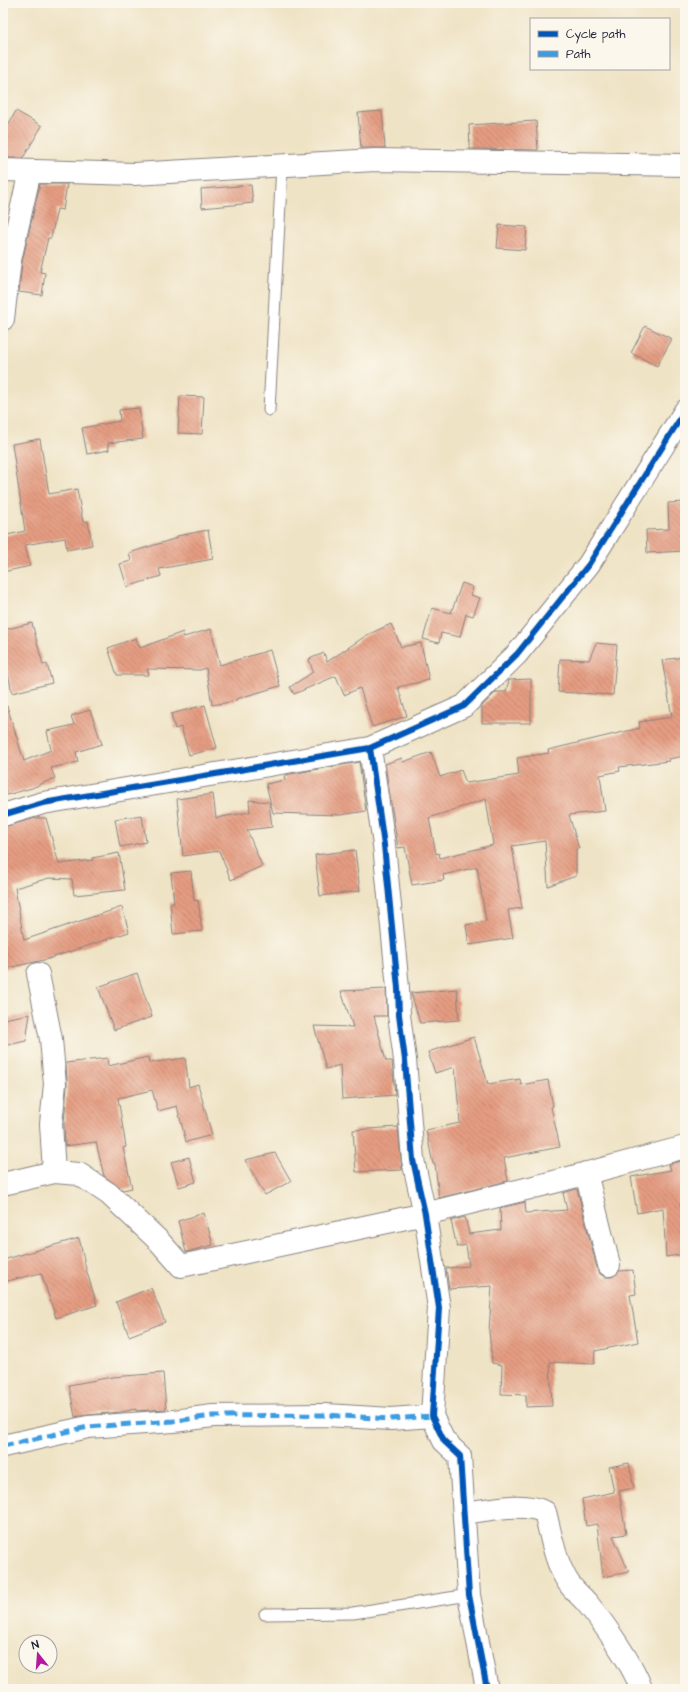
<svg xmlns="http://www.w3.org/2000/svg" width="688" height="1692" font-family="'Architects Daughter',sans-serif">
<defs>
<pattern id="building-back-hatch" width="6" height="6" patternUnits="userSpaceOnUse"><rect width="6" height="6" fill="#e59d82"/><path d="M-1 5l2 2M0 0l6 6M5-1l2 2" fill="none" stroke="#b9806c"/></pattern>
</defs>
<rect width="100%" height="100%" fill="#fbf7ec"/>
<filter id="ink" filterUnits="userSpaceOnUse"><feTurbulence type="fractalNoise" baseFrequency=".025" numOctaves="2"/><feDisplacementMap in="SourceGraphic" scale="8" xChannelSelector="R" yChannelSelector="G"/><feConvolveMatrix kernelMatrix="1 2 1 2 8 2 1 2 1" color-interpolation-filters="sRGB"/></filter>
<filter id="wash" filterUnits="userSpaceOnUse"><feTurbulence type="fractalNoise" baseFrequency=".012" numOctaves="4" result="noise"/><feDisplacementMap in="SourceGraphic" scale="16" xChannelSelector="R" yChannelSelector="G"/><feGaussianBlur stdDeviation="0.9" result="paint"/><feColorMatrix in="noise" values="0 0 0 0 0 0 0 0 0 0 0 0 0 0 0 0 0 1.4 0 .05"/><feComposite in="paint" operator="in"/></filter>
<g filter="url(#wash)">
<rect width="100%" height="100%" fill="#efe3c5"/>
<g id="blocks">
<path fill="url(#building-back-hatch)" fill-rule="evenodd" d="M 16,111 L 42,126 L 23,158 L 7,158 L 3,155 L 3,134 Z
M 382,111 L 385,148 L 361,148 L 358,113 Z
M 536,121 L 538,150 L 470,149 L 469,125 Z
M 40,184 L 67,184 L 63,210 L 57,209 L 51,238 L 48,238 L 40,272 L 45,273 L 42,295 L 19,292 L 22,262 Z
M 251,185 L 253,203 L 202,208 L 201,189 Z
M 499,225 L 527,227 L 525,250 L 497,248 Z
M 645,326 L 672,339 L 657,366 L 631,353 Z
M 180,396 L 204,397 L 202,434 L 178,433 Z
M 139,408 L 143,439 L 108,443 L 109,450 L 87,454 L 82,428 L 120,421 L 119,410 Z
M 40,439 L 49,494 L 77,489 L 83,522 L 88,521 L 92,545 L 67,550 L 65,538 L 25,545 L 30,566 L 3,572 L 3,536 L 25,531 L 12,444 Z
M 685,502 L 685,551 L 647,553 L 646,530 L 669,529 L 668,503 Z
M 208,530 L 213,559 L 159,569 L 161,576 L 127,587 L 120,564 L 131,561 L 129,553 L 177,538 L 177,536 Z
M 462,583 L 473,587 L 471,595 L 480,598 L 473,616 L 466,614 L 460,637 L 441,633 L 439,643 L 423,639 L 432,608 L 451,613 Z
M 32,623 L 43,665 L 47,664 L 52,683 L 12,693 L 3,649 L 3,630 Z
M 391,624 L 401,647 L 421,643 L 429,680 L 398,687 L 407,716 L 372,727 L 360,688 L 344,695 L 336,676 L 294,694 L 290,687 L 313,672 L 309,659 L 324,653 L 327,662 L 367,635 Z
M 211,629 L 220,665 L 270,650 L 280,686 L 236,699 L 236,701 L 212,705 L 206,668 L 200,670 L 147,669 L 149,675 L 117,675 L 108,648 L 136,638 L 140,648 L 183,632 L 184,637 Z
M 596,643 L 617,645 L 613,695 L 558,692 L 560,659 L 589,660 Z
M 685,657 L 685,756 L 668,759 L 669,761 L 619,767 L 620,771 L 600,775 L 605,811 L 569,815 L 579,849 L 576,849 L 576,876 L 548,886 L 545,841 L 512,846 L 522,908 L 508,910 L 513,938 L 469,945 L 466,925 L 486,921 L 477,867 L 443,875 L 444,880 L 412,885 L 405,847 L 398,848 L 385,764 L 402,758 L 403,762 L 431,752 L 440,777 L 461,770 L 466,783 L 519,775 L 517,758 L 549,753 L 548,750 L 640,728 L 639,722 L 672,717 L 662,660 ZM 486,799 L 493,845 L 440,858 L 439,853 L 436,854 L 429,818 Z
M 531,679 L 531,723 L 482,723 L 482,706 L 496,692 L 506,692 L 509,680 Z
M 205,705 L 217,748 L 189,755 L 181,727 L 175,729 L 171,714 Z
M 7,706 L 24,761 L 51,750 L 47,731 L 74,725 L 71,716 L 90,710 L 102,744 L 76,752 L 78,762 L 51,768 L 55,778 L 32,788 L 7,795 L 3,782 L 3,707 Z
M 359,762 L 366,811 L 341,815 L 273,813 L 266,784 L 285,780 L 284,776 L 290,774 Z
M 213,794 L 216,818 L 250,812 L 249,800 L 269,802 L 272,827 L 247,830 L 262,866 L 231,880 L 219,851 L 183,856 L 177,799 Z
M 142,815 L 146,842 L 120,847 L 115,819 Z
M 36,818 L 46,818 L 59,864 L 93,860 L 92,858 L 119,853 L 125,890 L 74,895 L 72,879 L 49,878 L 15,888 L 24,940 L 122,907 L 129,932 L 48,959 L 3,969 L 3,827 Z
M 355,850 L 360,891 L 320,896 L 315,855 Z
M 191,871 L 194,901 L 198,900 L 202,931 L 173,934 L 170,903 L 174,903 L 171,873 Z
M 137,973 L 152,1017 L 114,1030 L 98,987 Z
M 386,989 L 387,1016 L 374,1016 L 386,1061 L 392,1061 L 395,1095 L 342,1099 L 340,1065 L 326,1069 L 314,1026 L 353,1027 L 341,991 Z
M 457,989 L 459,1020 L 420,1023 L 411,993 Z
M 30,1014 L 26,1041 L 3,1046 L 3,1019 Z
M 474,1037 L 488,1084 L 520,1079 L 521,1085 L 548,1080 L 553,1106 L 551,1107 L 560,1147 L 504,1158 L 508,1181 L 439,1198 L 435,1164 L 433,1164 L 426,1130 L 460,1123 L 455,1067 L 435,1073 L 428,1052 Z
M 148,1057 L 149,1063 L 185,1058 L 189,1087 L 198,1084 L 212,1135 L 186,1142 L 177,1106 L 158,1111 L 152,1090 L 118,1098 L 126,1147 L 123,1148 L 132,1188 L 123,1190 L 104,1176 L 96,1142 L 65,1146 L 64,1124 L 67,1085 L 66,1063 L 107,1058 L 108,1066 Z
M 398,1127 L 402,1170 L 356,1172 L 353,1130 Z
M 275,1153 L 291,1181 L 265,1195 L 245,1160 Z
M 189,1157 L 196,1182 L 179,1187 L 171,1162 Z
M 685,1160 L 685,1204 L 680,1204 L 685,1225 L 685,1254 L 666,1257 L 663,1208 L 637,1213 L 631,1177 L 671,1170 L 669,1164 Z
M 577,1189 L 597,1268 L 600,1274 L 605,1277 L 612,1277 L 619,1271 L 633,1270 L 636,1294 L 630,1295 L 638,1342 L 595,1351 L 594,1364 L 550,1362 L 552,1406 L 526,1407 L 526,1395 L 501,1394 L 502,1365 L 492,1363 L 489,1331 L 492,1286 L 449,1289 L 446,1268 L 469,1266 L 466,1245 L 457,1247 L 451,1221 L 465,1217 L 469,1234 L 501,1230 L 500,1208 L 525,1202 L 526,1213 L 567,1210 L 563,1193 Z
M 204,1213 L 213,1245 L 186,1252 L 178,1221 Z
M 79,1238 L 86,1269 L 97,1305 L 56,1318 L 41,1273 L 3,1282 L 3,1260 Z
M 151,1288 L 165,1322 L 129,1336 L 116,1302 Z
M 163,1373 L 166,1409 L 136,1411 L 136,1409 L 121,1412 L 87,1415 L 75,1417 L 69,1385 L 112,1377 Z
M 629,1463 L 634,1488 L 619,1491 L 626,1534 L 613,1536 L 629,1572 L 603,1577 L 597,1524 L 586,1526 L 582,1499 L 614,1492 L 609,1467 Z"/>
</g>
</g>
<g filter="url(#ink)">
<use href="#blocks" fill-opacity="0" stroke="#888280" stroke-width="1"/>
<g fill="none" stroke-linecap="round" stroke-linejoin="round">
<defs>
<path id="lane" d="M 269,410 L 282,166
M 265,1614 L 353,1613 L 469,1595"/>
<path id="street" d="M 3,170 L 134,174 L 375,160 L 685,165
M 3,319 L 10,260 L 30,171
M 370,748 L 384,845 L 398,988 L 399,1015 L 405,1060 L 413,1160 L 425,1214 L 439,1308 L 432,1416 L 444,1441 L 460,1456 L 469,1595 L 487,1689
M 3,815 L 43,803 L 370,748 L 464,706 L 517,654 L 589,564 L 685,411
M 38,974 L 51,1039 L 55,1084 L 51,1124 L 54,1172
M 586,1173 L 609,1265
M 3,1184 L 54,1172 L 79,1174 L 109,1194 L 159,1241 L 181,1266 L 425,1214 L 554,1182 L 685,1147
M 3,1446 L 88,1427 L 174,1421 L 213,1416 L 326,1415 L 391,1419 L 432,1416
M 464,1513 C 489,1510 523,1501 545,1512 C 551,1535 555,1562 568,1582 C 573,1590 581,1596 587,1603 C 602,1621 635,1667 641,1689"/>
</defs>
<use href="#lane" stroke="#888280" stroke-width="13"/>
<use href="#street" stroke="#888280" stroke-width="24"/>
<use href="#lane" stroke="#fff" stroke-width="11"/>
<use href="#street" stroke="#fff" stroke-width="22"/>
<path stroke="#3c9ce2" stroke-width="5" stroke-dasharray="10 5" stroke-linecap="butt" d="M 3,1446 L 88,1427 L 174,1421 L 213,1416 L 326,1415 L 391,1419 L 432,1416"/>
<defs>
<path id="cycleway" d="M 370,748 L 384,845 L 398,988 L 399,1015 L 405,1060 L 413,1160 L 425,1214 L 439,1308 L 432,1416 L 444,1441 L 460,1456 L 469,1595 L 487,1689
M 3,815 L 43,803 L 370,748 L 464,706 L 517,654 L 589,564 L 685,411"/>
</defs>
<use href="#cycleway" stroke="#fbf7ec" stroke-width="8"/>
<use href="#cycleway" stroke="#0057b8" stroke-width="6"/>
</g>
</g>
<rect width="688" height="1692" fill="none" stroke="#fbf7ec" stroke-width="16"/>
<rect x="530" y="18" width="140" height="52" fill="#fbf7ec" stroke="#a4a2a5"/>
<rect x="538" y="31" width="20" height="6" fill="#0057b8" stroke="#a4a2a5"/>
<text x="566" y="38" font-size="12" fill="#22223b">Cycle path</text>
<rect x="538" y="51" width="20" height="6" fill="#3c9ce2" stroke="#a4a2a5"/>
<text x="566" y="58" font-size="12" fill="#22223b">Path</text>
<g transform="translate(38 1654) rotate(343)"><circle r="19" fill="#fbf7ec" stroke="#a4a2a5"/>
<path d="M0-3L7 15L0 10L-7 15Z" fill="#b5179e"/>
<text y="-6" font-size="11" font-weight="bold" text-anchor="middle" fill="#22223b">N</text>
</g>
</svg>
